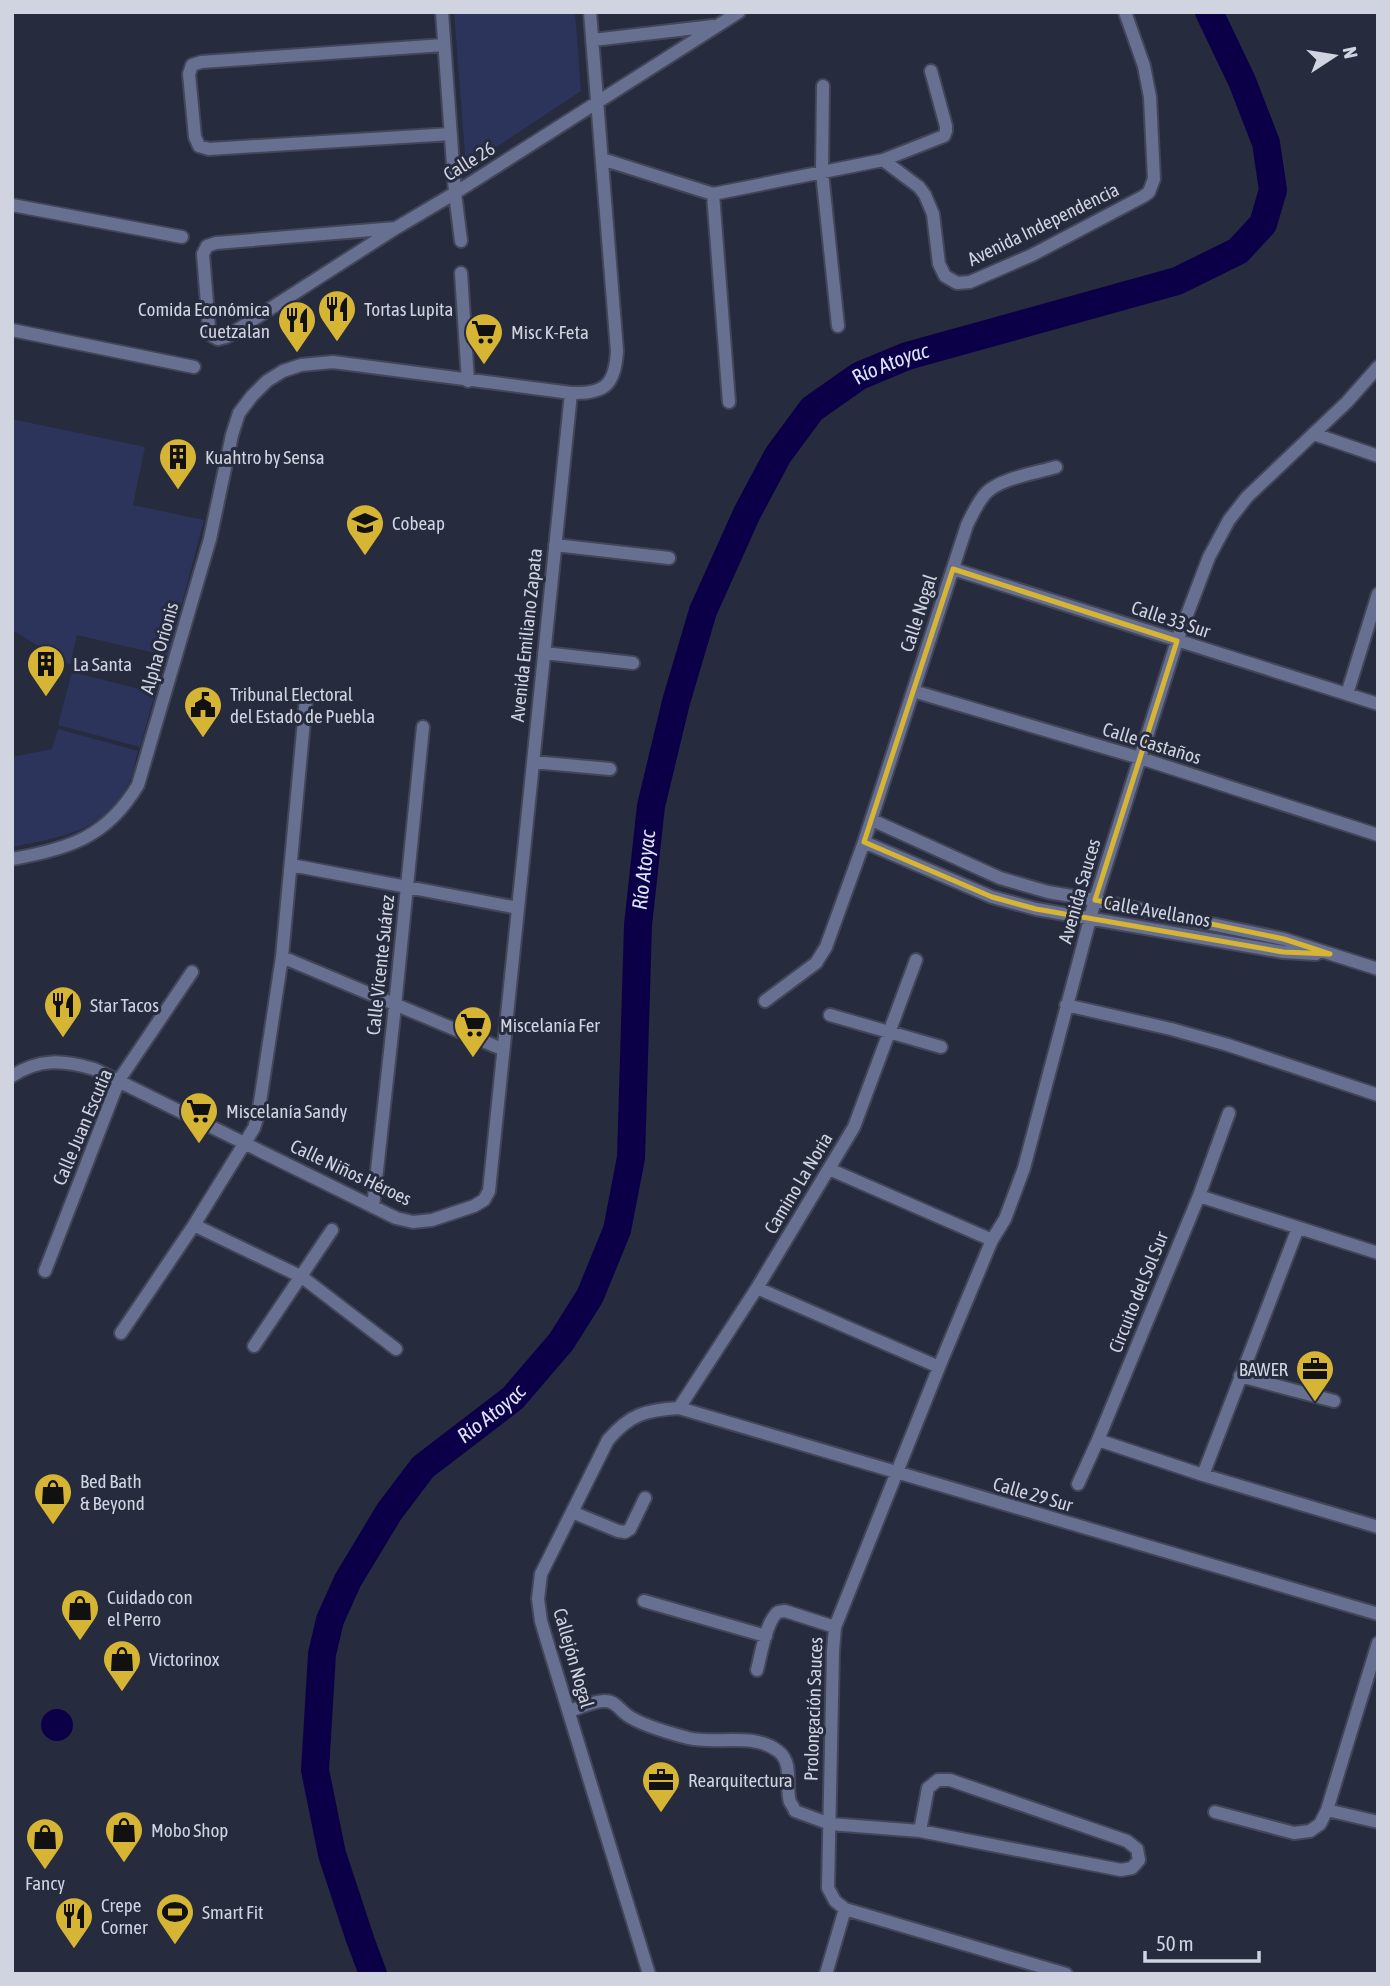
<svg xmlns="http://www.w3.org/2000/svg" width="1390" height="1986" font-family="'Asap Condensed',sans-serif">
<rect width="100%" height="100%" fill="#272b3e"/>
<path fill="#2c345c" d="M 454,12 L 575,12 L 581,91 L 466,167 Z
M 12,419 L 145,447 L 133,505 L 204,520 L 168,656 L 77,635 L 70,665 L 12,630 Z
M 72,672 L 155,693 L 140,747 L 58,725 Z
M 58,729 L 138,751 C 135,761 134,773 129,783 C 101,834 63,836 12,847 L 12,757 L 52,749 Z"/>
<path fill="#0b0047" d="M41 1725a16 16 0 1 1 32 0a16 16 0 1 1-32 0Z"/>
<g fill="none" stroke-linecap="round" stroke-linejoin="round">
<path stroke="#0b0047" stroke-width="28" id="s1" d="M 373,1974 L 360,1939 L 332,1854 L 315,1770 L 322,1654 L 330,1620 L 348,1580 L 389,1512 L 423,1467 L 513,1398 L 561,1342 L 590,1296 L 617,1230 L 631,1158 L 638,925 L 651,806 L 676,702 L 703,611 L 747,513 L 778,455 L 812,409 L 859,376 L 907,356 L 1177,281 L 1238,251 L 1263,224 L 1273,190 L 1266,143 L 1242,81 L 1209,12"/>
<defs>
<path id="minor" d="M 442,12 L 455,193 L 461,241
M 593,40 L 713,26
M 444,45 L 201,62 L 192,65 L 189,74 L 195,137 L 199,146 L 209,149 L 451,134
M 823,86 L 822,172 L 838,326
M 602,159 L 713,194 L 883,160 L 944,136 L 946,131 L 946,126 L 931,71
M 883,160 L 919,187 L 925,195 L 933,214 L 939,264 L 945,276 L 957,283 L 970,282 L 1032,255 L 1144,196 L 1149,192 L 1154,179 L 1150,97 L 1144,66 L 1125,12
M 713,194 L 729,402
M 12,205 L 182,237
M 396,228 L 216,243 L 207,246 L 203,254 L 209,328 L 211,335 L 218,339 L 226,337 L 396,228 L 455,193 L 739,12
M 461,273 L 468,381
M 12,330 L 194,367
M 1314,434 L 1378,456
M 555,545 L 669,558
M 953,569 L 1378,704
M 544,653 L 633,663
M 913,691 L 1140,758 L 1378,835
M 1347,694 L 1378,594
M 533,762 L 610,769
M 872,820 L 1000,878 L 1048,892 L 1095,900 L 1284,939 L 1378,969
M 864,842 L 992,897 L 1036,909 L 1283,952 L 1316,954
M 12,859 C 69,849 107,837 138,785 L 210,539 L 232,435 L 239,413 L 252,396 L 267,381 L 283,371 L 301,365 L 333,362 L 571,393 C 605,394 615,385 617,351 L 590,12
M 291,865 L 518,908
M 282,957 L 502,1049
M 765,1001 L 816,963 L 826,947 L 864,842 L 967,525 C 973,513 978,501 987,492 C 1002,478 1036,473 1056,467
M 1066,1005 L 1171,1029 L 1228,1045 L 1378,1095
M 830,1015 L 941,1047
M 12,1076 C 40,1058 63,1060 94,1069 L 396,1218 L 413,1222 L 432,1220 L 474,1206 L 484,1200 L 489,1191 L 571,393
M 829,1169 L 992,1240
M 1199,1196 L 1378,1253
M 373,1207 L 395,1006 L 423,727
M 194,1225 L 302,1277 L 396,1349
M 45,1271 L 119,1080 L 192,972
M 757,1288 L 939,1367
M 121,1333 L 194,1225 L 254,1128 L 258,1115 L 282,957 L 306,699
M 254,1346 L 332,1230
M 1240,1376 L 1334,1401
M 679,1408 L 757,1288 L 854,1127 L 916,960
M 1098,1440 L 1203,1475 L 1378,1527
M 1203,1475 L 1298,1228
M 1078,1484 L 1098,1440 L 1199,1196 L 1229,1113
M 572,1512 L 618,1531 L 625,1532 L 630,1529 L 645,1498
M 644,1601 L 766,1636
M 757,1670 C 761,1655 765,1627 775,1615 C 778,1611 779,1612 785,1611 L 835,1627
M 569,1711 C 580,1708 594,1700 606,1701 C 615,1701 620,1710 627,1715 C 639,1724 673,1734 688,1738 C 717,1745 753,1732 778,1751 C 794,1763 785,1786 790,1802 C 792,1805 794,1808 795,1811 L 830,1824 L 920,1831 L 1121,1870 L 1132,1868 L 1139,1860 L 1137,1849 L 1127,1841 L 950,1780 L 938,1780 L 928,1788 L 920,1831
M 1327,1810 L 1378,1822
M 1215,1812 L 1294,1833 L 1310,1831 L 1320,1824 L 1327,1810 L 1378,1643
M 649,1974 L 549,1648 L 541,1621 L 538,1599 L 541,1574 L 608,1440 C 630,1414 646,1410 679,1408 L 1378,1614
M 826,1974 L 845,1909
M 1066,1974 L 845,1909 L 835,1901 L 828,1888 L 833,1651 L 835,1627 L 939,1367 L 992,1240 L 1005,1219 L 1024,1168 L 1095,900 L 1177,641 L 1209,557 L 1229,520 L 1247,497 L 1347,402 L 1378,367"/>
</defs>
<use href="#minor" stroke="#424658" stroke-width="16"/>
<use href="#minor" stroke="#687092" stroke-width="12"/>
</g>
<path fill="none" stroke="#d6b534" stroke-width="5" stroke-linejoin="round" d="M 953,569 L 1177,641 L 1095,900 L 1284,939 L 1330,954 L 1283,952 L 1036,909 L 992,897 L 864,842 Z"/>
<defs>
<symbol id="restaurant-pin" viewBox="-11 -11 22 30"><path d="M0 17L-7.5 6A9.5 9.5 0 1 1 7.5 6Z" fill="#d6b534" stroke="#272b3e"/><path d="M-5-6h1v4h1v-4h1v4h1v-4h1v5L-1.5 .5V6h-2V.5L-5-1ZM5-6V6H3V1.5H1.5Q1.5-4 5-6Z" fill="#111"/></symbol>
<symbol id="supermarket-pin" viewBox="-11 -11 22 30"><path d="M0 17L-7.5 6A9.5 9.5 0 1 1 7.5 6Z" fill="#d6b534" stroke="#272b3e"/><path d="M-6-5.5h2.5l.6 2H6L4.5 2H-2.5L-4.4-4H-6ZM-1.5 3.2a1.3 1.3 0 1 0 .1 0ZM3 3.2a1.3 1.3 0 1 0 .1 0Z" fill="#111"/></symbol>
<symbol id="building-pin" viewBox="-11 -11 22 30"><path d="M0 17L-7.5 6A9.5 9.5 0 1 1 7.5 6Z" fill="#d6b534" stroke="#272b3e"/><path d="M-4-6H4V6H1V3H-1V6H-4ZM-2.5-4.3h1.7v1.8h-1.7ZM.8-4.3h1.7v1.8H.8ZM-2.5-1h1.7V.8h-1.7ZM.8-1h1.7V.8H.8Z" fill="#111"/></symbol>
<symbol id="school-pin" viewBox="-11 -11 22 30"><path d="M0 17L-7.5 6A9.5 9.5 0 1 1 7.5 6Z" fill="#d6b534" stroke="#272b3e"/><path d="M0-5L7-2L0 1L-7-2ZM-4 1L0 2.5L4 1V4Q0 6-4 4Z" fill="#111"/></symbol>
<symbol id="civic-pin" viewBox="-11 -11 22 30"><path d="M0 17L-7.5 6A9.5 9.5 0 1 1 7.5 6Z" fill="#d6b534" stroke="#272b3e"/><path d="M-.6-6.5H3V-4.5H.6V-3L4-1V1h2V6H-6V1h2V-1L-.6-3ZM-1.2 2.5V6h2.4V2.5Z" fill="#111"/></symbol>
<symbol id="office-pin" viewBox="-11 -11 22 30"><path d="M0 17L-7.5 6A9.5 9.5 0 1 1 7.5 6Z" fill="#d6b534" stroke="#272b3e"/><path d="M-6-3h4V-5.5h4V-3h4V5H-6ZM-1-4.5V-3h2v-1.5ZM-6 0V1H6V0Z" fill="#111"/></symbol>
<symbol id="shop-pin" viewBox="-11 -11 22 30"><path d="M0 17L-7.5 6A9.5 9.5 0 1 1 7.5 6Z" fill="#d6b534" stroke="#272b3e"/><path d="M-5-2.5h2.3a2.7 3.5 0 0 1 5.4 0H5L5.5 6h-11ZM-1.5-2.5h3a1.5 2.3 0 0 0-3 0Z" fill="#111"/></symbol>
<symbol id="stadium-pin" viewBox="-11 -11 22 30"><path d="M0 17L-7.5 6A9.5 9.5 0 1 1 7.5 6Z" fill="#d6b534" stroke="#272b3e"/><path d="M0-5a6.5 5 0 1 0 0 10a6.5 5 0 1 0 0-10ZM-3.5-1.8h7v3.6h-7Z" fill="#111"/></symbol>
</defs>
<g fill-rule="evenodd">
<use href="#restaurant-pin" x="315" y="287" width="44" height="60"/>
<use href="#restaurant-pin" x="275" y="298" width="44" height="60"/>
<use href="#supermarket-pin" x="462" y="310" width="44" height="60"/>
<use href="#building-pin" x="156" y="435" width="44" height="60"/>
<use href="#school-pin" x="343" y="501" width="44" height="60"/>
<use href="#building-pin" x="24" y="642" width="44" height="60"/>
<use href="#civic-pin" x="181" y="683" width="44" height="60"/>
<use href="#restaurant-pin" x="41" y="983" width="44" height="60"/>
<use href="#supermarket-pin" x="451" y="1003" width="44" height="60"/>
<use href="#supermarket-pin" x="177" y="1089" width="44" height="60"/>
<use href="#office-pin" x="1293" y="1347" width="44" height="60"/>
<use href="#shop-pin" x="31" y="1470" width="44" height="60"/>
<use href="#shop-pin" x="58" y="1586" width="44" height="60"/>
<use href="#shop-pin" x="100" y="1637" width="44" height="60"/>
<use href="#office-pin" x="639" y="1758" width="44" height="60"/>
<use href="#shop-pin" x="102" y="1808" width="44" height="60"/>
<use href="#shop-pin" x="23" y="1815" width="44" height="60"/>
<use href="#stadium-pin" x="153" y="1890" width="44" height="60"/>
<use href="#restaurant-pin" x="52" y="1894" width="44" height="60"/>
</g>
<g text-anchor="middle" stroke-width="6" stroke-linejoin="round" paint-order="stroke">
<g font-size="19" fill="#d0d3e0" stroke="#272b3e">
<text transform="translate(469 161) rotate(-32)" y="7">Calle 26</text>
<text transform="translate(1043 224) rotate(-26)" y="7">Avenida Independencia</text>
<text transform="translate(918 613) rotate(-72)" y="7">Calle Nogal</text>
<text transform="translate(1171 619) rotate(18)" y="7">Calle 33 Sur</text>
<text transform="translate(526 635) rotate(-84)" y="7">Avenida Emiliano Zapata</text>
<text transform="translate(159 648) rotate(-74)" y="7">Alpha Orionis</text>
<text transform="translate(1152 743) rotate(17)" y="7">Calle Castaños</text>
<text transform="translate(1079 891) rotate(-74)" y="7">Avenida Sauces</text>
<text transform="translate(1157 911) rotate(10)" y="7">Calle Avellanos</text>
<text transform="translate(380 965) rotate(-84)" y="7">Calle Vicente Suárez</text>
<text transform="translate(82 1127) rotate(-67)" y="7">Calle Juan Escutia</text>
<text transform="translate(351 1172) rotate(25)" y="7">Calle Niños Héroes</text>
<text transform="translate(798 1183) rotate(-59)" y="7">Camino La Noria</text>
<text transform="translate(1138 1292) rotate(-68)" y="7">Circuito del Sol Sur</text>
<text transform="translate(1033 1494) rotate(16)" y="7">Calle 29 Sur</text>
<text transform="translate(574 1658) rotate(74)" y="7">Callejón Nogal</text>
<text transform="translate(813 1709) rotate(-88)" y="7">Prolongación Sauces</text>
</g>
<g font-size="19" fill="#d0d3e0" stroke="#272b3e" text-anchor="start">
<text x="270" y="316" text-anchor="end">Comida Económica<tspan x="270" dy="22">Cuetzalan</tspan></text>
<text x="364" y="316">Tortas Lupita</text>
<text x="511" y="339">Misc K-Feta</text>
<text x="205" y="464">Kuahtro by Sensa</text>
<text x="392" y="530">Cobeap</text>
<text x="73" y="671">La Santa</text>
<text x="230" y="701">Tribunal Electoral<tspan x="230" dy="22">del Estado de Puebla</tspan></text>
<text x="90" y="1012">Star Tacos</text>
<text x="500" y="1032">Miscelanía Fer</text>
<text x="226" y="1118">Miscelanía Sandy</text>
<text x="1288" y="1376" text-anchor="end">BAWER</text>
<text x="80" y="1488">Bed Bath<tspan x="80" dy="22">&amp; Beyond</tspan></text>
<text x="107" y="1604">Cuidado con<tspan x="107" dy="22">el Perro</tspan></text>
<text x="149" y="1666">Victorinox</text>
<text x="688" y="1787">Rearquitectura</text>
<text x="151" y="1837">Mobo Shop</text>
<text x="45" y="1890" text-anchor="middle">Fancy</text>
<text x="101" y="1912">Crepe<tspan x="101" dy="22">Corner</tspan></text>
<text x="202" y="1919">Smart Fit</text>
</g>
<g font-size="21" font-style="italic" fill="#dde3f9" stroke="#272b3e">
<text dy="7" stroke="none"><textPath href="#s1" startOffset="1806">Río Atoyac</textPath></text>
<text dy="7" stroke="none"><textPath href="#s1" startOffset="1218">Río Atoyac</textPath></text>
<text dy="7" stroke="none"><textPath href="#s1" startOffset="630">Río Atoyac</textPath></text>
</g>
</g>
<rect width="1390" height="1986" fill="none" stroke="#d0d3e0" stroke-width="28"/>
<g transform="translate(1334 56) rotate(78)" stroke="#272b3e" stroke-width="5" paint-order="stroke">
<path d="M0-5L12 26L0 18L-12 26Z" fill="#d0d3e0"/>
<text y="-10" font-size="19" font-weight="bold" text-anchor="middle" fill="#d0d3e0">N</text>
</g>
<path d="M1145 1951v10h114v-10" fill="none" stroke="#d0d3e0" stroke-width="3.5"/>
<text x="1156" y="1951" font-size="21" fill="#d0d3e0" stroke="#272b3e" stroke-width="5" paint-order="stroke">50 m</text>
</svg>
